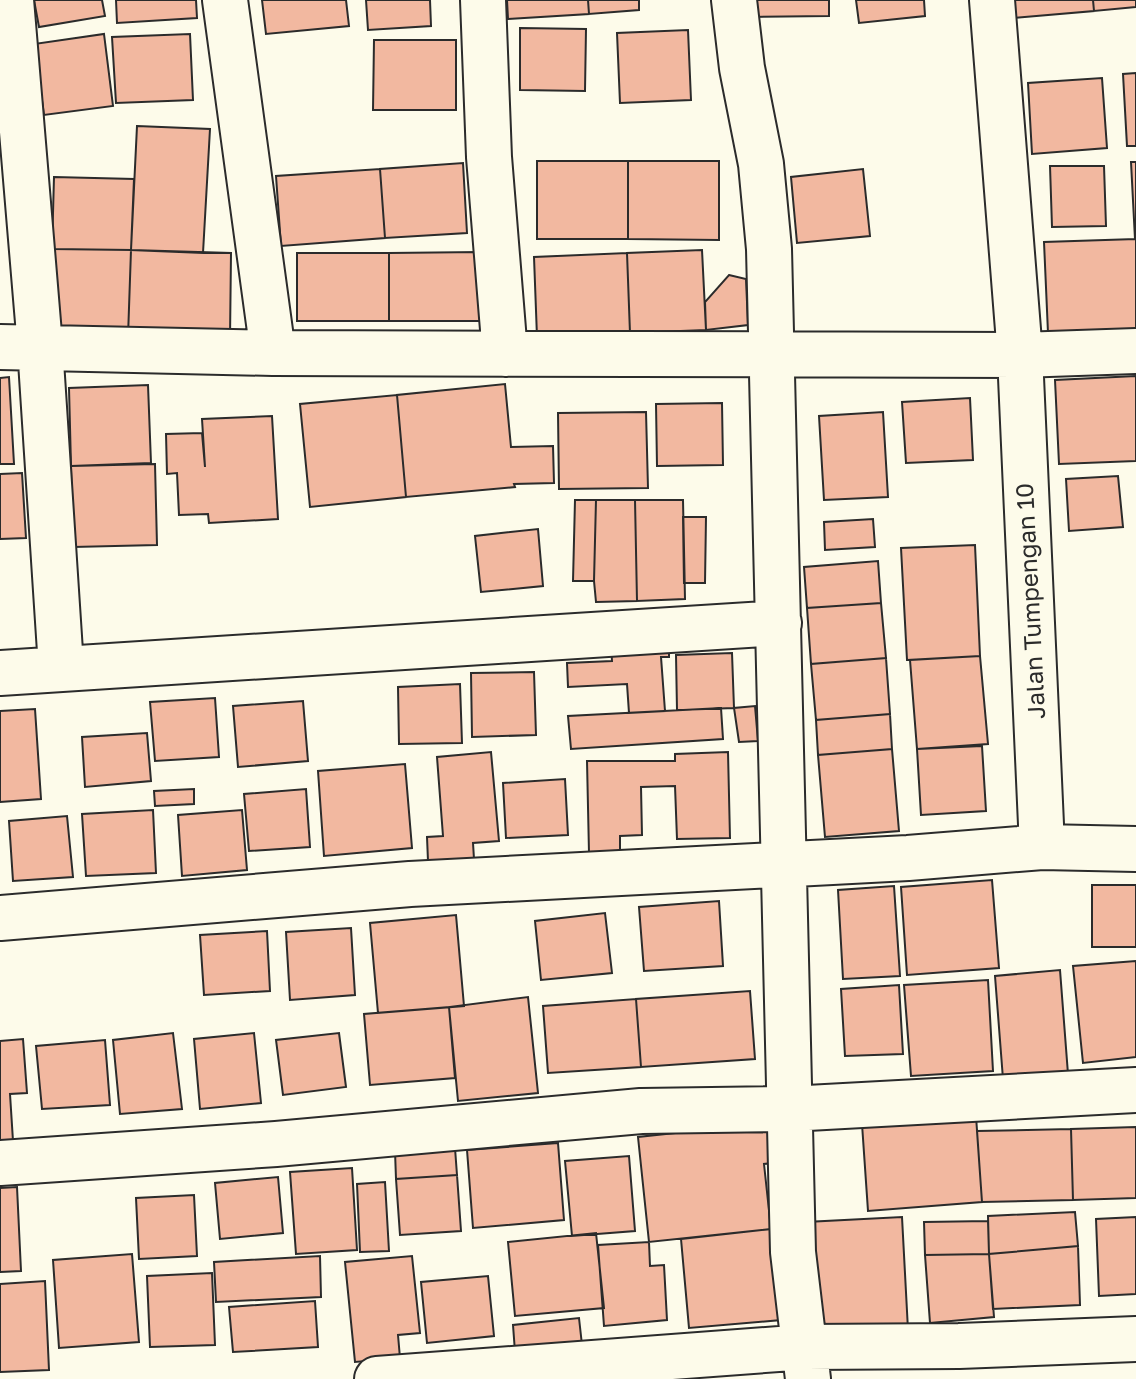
<svg xmlns="http://www.w3.org/2000/svg" width="1136" height="1379" font-family="'Golos Text',sans-serif">
<rect width="100%" height="100%" fill="#fdfbea"/>
<path fill="#f2b8a0" stroke="#2b2b2b" stroke-width="2" d="M 34,0 L 102,0 L 105,16 L 39,27 Z
M 116,0 L 196,0 L 197,18 L 117,23 Z
M 262,0 L 346,0 L 349,26 L 266,34 Z
M 366,0 L 430,0 L 431,26 L 368,30 Z
M 507,0 L 588,0 L 589,14 L 508,19 Z
M 588,0 L 639,0 L 639,10 L 589,14 Z
M 748,0 L 829,0 L 829,16 L 749,17 Z
M 856,0 L 924,0 L 925,16 L 859,23 Z
M 1010,0 L 1093,0 L 1094,11 L 1012,18 Z
M 1093,0 L 1136,0 L 1136,7 L 1094,11 Z
M 520,28 L 586,29 L 585,91 L 520,90 Z
M 688,30 L 691,100 L 620,103 L 617,33 Z
M 104,34 L 113,106 L 44,115 L 34,44 Z
M 190,34 L 193,100 L 116,103 L 112,37 Z
M 374,40 L 456,40 L 456,110 L 373,110 Z
M 1136,73 L 1136,146 L 1127,146 L 1123,74 Z
M 1102,78 L 1107,148 L 1032,154 L 1028,83 Z
M 137,126 L 210,129 L 203,253 L 131,250 Z
M 537,161 L 628,161 L 628,239 L 537,239 Z
M 628,161 L 719,161 L 719,240 L 628,239 Z
M 1131,162 L 1136,162 L 1136,239 L 1135,239 Z
M 463,163 L 467,233 L 385,238 L 380,169 Z
M 1050,166 L 1104,166 L 1106,226 L 1052,227 Z
M 380,169 L 385,238 L 281,246 L 276,176 Z
M 863,169 L 870,236 L 797,243 L 791,177 Z
M 54,177 L 134,179 L 131,250 L 52,249 Z
M 1136,239 L 1136,329 L 1048,333 L 1044,242 Z
M 52,249 L 131,250 L 128,337 L 50,335 Z
M 131,250 L 231,253 L 230,339 L 128,337 Z
M 702,250 L 706,330 L 630,333 L 627,253 Z
M 480,252 L 480,321 L 389,321 L 389,253 Z
M 297,253 L 389,253 L 389,321 L 297,321 Z
M 627,253 L 630,333 L 537,337 L 534,257 Z
M 729,275 L 746,279 L 748,325 L 706,330 L 705,302 Z
M 1136,376 L 1136,461 L 1059,464 L 1055,380 Z
M 9,377 L 14,464 L 0,464 L 0,378 Z
M 505,384 L 511,447 L 553,446 L 554,483 L 514,484 L 515,487 L 406,497 L 397,395 Z
M 148,385 L 151,463 L 71,466 L 69,388 Z
M 397,395 L 406,497 L 310,507 L 300,404 Z
M 970,398 L 973,460 L 906,463 L 902,402 Z
M 722,403 L 723,465 L 657,466 L 656,404 Z
M 646,412 L 648,488 L 559,489 L 558,413 Z
M 883,412 L 888,497 L 824,500 L 819,416 Z
M 272,416 L 278,519 L 209,523 L 208,514 L 179,515 L 177,473 L 167,474 L 166,434 L 202,433 L 205,467 L 202,419 Z
M 155,464 L 157,545 L 73,547 L 71,466 Z
M 22,473 L 26,538 L 0,539 L 0,474 Z
M 1118,476 L 1123,527 L 1069,531 L 1066,479 Z
M 575,500 L 596,500 L 594,581 L 573,581 Z
M 596,500 L 635,500 L 637,601 L 596,602 L 594,581 Z
M 635,500 L 683,500 L 685,599 L 637,601 Z
M 683,517 L 706,517 L 705,583 L 684,583 Z
M 873,519 L 875,547 L 825,550 L 824,522 Z
M 538,529 L 543,586 L 481,592 L 475,536 Z
M 975,545 L 980,656 L 907,660 L 901,548 Z
M 878,561 L 881,603 L 807,608 L 804,567 Z
M 881,603 L 886,658 L 811,664 L 807,608 Z
M 669,642 L 669,657 L 661,657 L 665,711 L 629,713 L 627,684 L 568,687 L 567,663 L 612,661 L 611,646 Z
M 732,653 L 734,708 L 677,710 L 676,655 Z
M 980,656 L 988,744 L 917,749 L 910,660 Z
M 886,658 L 890,714 L 816,720 L 811,664 Z
M 534,672 L 536,735 L 472,737 L 471,673 Z
M 460,684 L 462,743 L 399,744 L 398,687 Z
M 215,698 L 219,757 L 155,761 L 150,702 Z
M 303,701 L 308,761 L 238,767 L 233,706 Z
M 755,706 L 758,741 L 739,742 L 734,708 Z
M 721,708 L 723,739 L 571,749 L 568,716 Z
M 35,709 L 41,799 L 0,802 L 0,711 Z
M 890,714 L 892,749 L 818,755 L 816,720 Z
M 147,733 L 151,781 L 85,787 L 82,737 Z
M 982,746 L 986,811 L 921,815 L 917,749 Z
M 892,749 L 899,831 L 825,837 L 818,755 Z
M 491,752 L 499,841 L 473,843 L 474,859 L 428,861 L 427,837 L 443,836 L 437,757 Z
M 728,752 L 730,838 L 677,839 L 675,786 L 641,787 L 642,835 L 620,836 L 620,852 L 589,853 L 587,761 L 675,761 L 675,754 Z
M 405,764 L 412,848 L 324,856 L 318,771 Z
M 565,779 L 568,835 L 506,838 L 503,783 Z
M 194,789 L 194,804 L 155,806 L 154,791 Z
M 306,789 L 310,847 L 249,851 L 244,794 Z
M 153,810 L 156,873 L 86,876 L 82,814 Z
M 242,810 L 247,870 L 182,876 L 178,815 Z
M 67,816 L 73,877 L 13,881 L 9,821 Z
M 992,880 L 999,968 L 907,975 L 901,887 Z
M 1092,885 L 1136,885 L 1136,947 L 1092,947 Z
M 894,886 L 900,976 L 843,979 L 838,890 Z
M 719,901 L 723,966 L 644,971 L 639,907 Z
M 605,913 L 612,973 L 541,980 L 535,921 Z
M 456,915 L 464,1006 L 378,1013 L 370,923 Z
M 351,928 L 355,995 L 290,1000 L 286,932 Z
M 267,931 L 270,991 L 204,995 L 200,935 Z
M 1136,961 L 1136,1057 L 1083,1063 L 1073,966 Z
M 1060,970 L 1068,1074 L 1003,1079 L 995,976 Z
M 988,980 L 993,1071 L 911,1076 L 904,985 Z
M 899,985 L 903,1054 L 845,1056 L 841,989 Z
M 750,991 L 755,1059 L 641,1067 L 636,999 Z
M 528,997 L 538,1093 L 458,1101 L 449,1007 Z
M 636,999 L 641,1067 L 548,1073 L 543,1006 Z
M 449,1007 L 455,1078 L 370,1085 L 364,1014 Z
M 173,1033 L 182,1109 L 120,1114 L 113,1040 Z
M 254,1033 L 261,1103 L 200,1109 L 194,1039 Z
M 339,1033 L 346,1087 L 283,1095 L 276,1040 Z
M 23,1039 L 27,1093 L 10,1094 L 13,1141 L 0,1142 L 0,1041 Z
M 105,1040 L 110,1105 L 42,1109 L 36,1046 Z
M 976,1116 L 982,1202 L 868,1211 L 862,1124 Z
M 768,1123 L 773,1163 L 764,1164 L 771,1229 L 649,1242 L 638,1137 Z
M 1136,1127 L 1136,1198 L 1073,1200 L 1071,1129 Z
M 1071,1129 L 1073,1200 L 982,1202 L 977,1131 Z
M 558,1143 L 564,1220 L 473,1228 L 467,1150 Z
M 455,1148 L 457,1175 L 396,1179 L 395,1151 Z
M 629,1156 L 635,1231 L 572,1236 L 565,1161 Z
M 352,1168 L 357,1250 L 296,1254 L 290,1172 Z
M 457,1175 L 461,1231 L 400,1235 L 396,1179 Z
M 278,1177 L 283,1233 L 220,1239 L 215,1183 Z
M 385,1182 L 389,1251 L 360,1252 L 357,1184 Z
M 17,1187 L 21,1271 L 0,1272 L 0,1188 Z
M 194,1195 L 197,1256 L 139,1259 L 136,1198 Z
M 1075,1212 L 1078,1246 L 989,1254 L 988,1216 Z
M 902,1217 L 908,1330 L 812,1335 L 806,1222 Z
M 1136,1217 L 1136,1294 L 1099,1296 L 1096,1219 Z
M 988,1221 L 989,1254 L 925,1255 L 924,1222 Z
M 771,1229 L 781,1320 L 689,1328 L 681,1239 Z
M 596,1233 L 604,1308 L 515,1316 L 508,1242 Z
M 649,1242 L 650,1266 L 664,1265 L 667,1320 L 604,1326 L 598,1245 Z
M 1078,1246 L 1080,1305 L 993,1309 L 989,1254 Z
M 132,1254 L 139,1342 L 59,1348 L 53,1260 Z
M 989,1254 L 994,1317 L 930,1323 L 925,1255 Z
M 320,1256 L 321,1297 L 216,1302 L 214,1262 Z
M 412,1256 L 420,1333 L 398,1335 L 400,1358 L 355,1362 L 345,1262 Z
M 212,1273 L 215,1345 L 150,1347 L 147,1276 Z
M 488,1276 L 494,1336 L 427,1343 L 421,1282 Z
M 45,1281 L 49,1370 L 0,1372 L 0,1284 Z
M 315,1301 L 318,1347 L 233,1352 L 229,1307 Z
M 579,1318 L 582,1345 L 515,1352 L 513,1325 Z"/>
<g fill="none" stroke-linecap="round" stroke-linejoin="round">
<defs>
<path id="minor" d="M 11,0 L 40,346 L 61,667
M 225,0 L 273,353
M 483,0 L 489,157 L 505,354
M 734,0 L 742,68 L 761,164 L 769,249 L 793,1252 L 808,1379
M 992,0 L 1020,355 L 1042,847
M 0,347 L 273,353 L 1020,355 L 1136,351
M 0,673 L 779,623
M 0,918 L 410,884 L 908,858 L 1042,847 L 1136,849
M 0,1163 L 276,1144 L 641,1111 L 789,1109 L 1136,1090
M 377,1379 L 806,1347 L 959,1346 L 1136,1339"/>
</defs>
<use href="#minor" stroke="#2b2b2b" stroke-width="48"/>
<use href="#minor" stroke="#fdfbea" stroke-width="44"/>
</g>
<g text-anchor="middle" stroke-width="6" stroke-linejoin="round" paint-order="stroke">
<g font-size="24" fill="#2b2b2b" stroke="#fdfbea">
<text transform="translate(1031 601) rotate(-93)" y="8">Jalan Tumpengan 10</text>
</g>
</g>
</svg>
